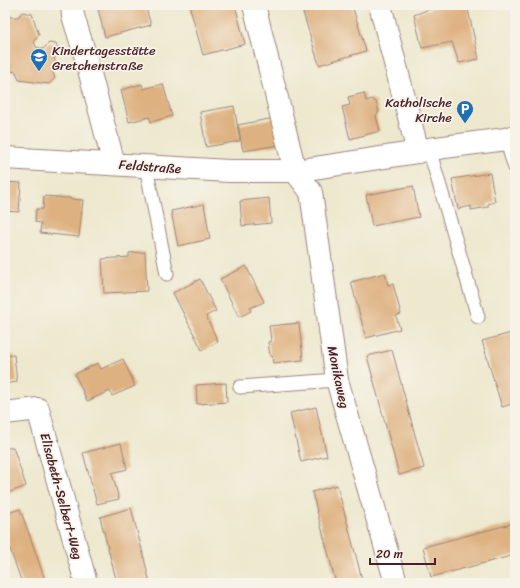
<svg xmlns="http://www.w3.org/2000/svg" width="520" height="588" font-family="Sriracha,sans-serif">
<rect width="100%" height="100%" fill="#f7f3e8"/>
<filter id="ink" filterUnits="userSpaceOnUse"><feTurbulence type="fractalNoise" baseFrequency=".025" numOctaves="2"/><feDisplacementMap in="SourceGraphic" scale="8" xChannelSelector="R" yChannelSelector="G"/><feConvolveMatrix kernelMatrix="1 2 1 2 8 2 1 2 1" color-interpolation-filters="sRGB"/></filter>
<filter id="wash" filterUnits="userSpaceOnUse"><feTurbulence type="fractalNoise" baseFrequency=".012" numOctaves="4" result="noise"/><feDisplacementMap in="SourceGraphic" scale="16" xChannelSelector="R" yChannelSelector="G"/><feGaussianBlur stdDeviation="0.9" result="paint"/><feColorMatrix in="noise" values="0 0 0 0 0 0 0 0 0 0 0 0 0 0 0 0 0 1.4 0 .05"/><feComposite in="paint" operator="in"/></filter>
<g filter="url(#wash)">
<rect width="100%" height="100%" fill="#ede8ce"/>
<g id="blocks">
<path fill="#deb180" d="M 5,5 L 6,5 L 10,17 L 18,17 L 22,12 L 32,14 L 39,35 L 34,41 L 36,47 L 43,49 L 49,43 L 56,44 L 59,52 L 54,57 L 56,64 L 52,70 L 55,78 L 49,84 L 19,80 L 16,72 L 5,70 Z
M 97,5 L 145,5 L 151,25 L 105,37 Z
M 200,5 L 235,5 L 245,44 L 203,55 L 190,8 Z
M 315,5 L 352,5 L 366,51 L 319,65 L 302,9 Z
M 440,5 L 467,5 L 479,59 L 459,63 L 452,42 L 422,48 L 414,15 Z
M 142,84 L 143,89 L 163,84 L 172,116 L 151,122 L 149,117 L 129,122 L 121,90 Z
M 364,93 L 366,101 L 372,99 L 376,102 L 379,112 L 376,116 L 380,131 L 350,139 L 342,107 L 350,105 L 348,97 Z
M 234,106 L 240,141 L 206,147 L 200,112 Z
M 274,118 L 279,145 L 243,151 L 238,125 Z
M 490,173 L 495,202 L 488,204 L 488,207 L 471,210 L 471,206 L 458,209 L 452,179 Z
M 5,182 L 21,183 L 19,212 L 5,211 Z
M 413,186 L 419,217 L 372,226 L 366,195 Z
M 44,196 L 70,198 L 70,199 L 83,200 L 79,237 L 40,233 L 41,223 L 35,222 L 36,209 L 43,209 Z
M 269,198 L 271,223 L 242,226 L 240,201 Z
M 204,204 L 210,239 L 178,246 L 171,211 Z
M 145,252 L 147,291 L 104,293 L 102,259 L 129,257 L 129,253 Z
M 246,266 L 264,302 L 250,308 L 251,311 L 239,317 L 220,279 Z
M 385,273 L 388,285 L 393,284 L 401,314 L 396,316 L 400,329 L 366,338 L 351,282 Z
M 200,279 L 216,311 L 206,316 L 218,342 L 202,350 L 173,293 Z
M 299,323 L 303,360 L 273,363 L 272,356 L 270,356 L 268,342 L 271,341 L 269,326 Z
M 515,332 L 515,403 L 502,407 L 482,341 Z
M 392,350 L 424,468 L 399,475 L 367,356 Z
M 13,355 L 14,355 L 17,382 L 5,384 L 5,356 Z
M 123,359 L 135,386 L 112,396 L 110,391 L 87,401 L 75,374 L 98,363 L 101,369 Z
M 226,383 L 227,402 L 197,404 L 196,385 Z
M 316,407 L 327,456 L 301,462 L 290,413 Z
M 121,443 L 127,469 L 112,473 L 119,499 L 97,504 L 83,453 Z
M 13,447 L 26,486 L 5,494 L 5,449 Z
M 337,485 L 356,556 L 363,583 L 336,583 L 312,492 Z
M 131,508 L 141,546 L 150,583 L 117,583 L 100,517 Z
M 20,509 L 27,528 L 46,583 L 22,583 L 5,535 L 5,514 Z
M 515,523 L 515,555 L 431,577 L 423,547 Z"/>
</g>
</g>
<g filter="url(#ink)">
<use href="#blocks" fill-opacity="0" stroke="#9c847c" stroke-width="1"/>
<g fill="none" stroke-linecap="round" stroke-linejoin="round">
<defs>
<path id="service" d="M 506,139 L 515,168
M 429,149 L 478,317
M 146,166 L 167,274
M 240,387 L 337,380"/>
<path id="minor" d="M 72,5 L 73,16 L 84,51 L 114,164
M 254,5 L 295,171 L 311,192 L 337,380 L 396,583
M 380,5 L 418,152
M 5,158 L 229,171 L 295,171 L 418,152 L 429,149 L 506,139 L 515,136
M 5,413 L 38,409 L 86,583"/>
</defs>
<use href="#service" stroke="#9c847c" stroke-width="15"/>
<use href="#minor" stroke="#9c847c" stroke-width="24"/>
<use href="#service" stroke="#fff" stroke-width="13"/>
<use href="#minor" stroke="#fff" stroke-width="22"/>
</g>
</g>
<defs>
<symbol id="school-pin" viewBox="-11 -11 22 30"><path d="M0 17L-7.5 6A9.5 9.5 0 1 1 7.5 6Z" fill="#1f6fb2" stroke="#f7f3e8"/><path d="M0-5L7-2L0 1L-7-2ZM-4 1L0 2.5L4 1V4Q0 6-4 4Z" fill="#fff"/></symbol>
<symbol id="parking-pin" viewBox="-11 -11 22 30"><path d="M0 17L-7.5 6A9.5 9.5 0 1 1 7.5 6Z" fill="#1f6fb2" stroke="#f7f3e8"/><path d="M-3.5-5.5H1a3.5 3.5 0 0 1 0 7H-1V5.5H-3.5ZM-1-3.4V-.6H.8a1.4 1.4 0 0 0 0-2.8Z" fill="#fff"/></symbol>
</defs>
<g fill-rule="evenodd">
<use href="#school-pin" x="29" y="47" width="20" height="27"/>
<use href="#parking-pin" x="455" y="99" width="20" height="27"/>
</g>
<g text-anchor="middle" stroke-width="3.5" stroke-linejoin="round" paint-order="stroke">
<g font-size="13" fill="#4a1f2b" stroke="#f7f3e8" text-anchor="start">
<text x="52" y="55">Kindertagesstätte<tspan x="52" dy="15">Gretchenstraße</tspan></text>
<text x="452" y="107" text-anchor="end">Katholische<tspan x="452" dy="15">Kirche</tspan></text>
</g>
<g font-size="13" fill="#4a1f2b" stroke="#f7f3e8">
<text transform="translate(150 166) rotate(4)" y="5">Feldstraße</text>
<text transform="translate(339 377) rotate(78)" y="5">Monikaweg</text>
<text transform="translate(62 496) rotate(75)" y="5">Elisabeth-Selbert-Weg</text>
</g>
</g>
<rect width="520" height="588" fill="none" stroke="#f7f3e8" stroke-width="20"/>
<path d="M370 558v6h65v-6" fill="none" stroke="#4a1f2b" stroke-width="2"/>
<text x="376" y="558" font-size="12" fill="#4a1f2b" stroke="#f7f3e8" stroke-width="3" paint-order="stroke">20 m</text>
</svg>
